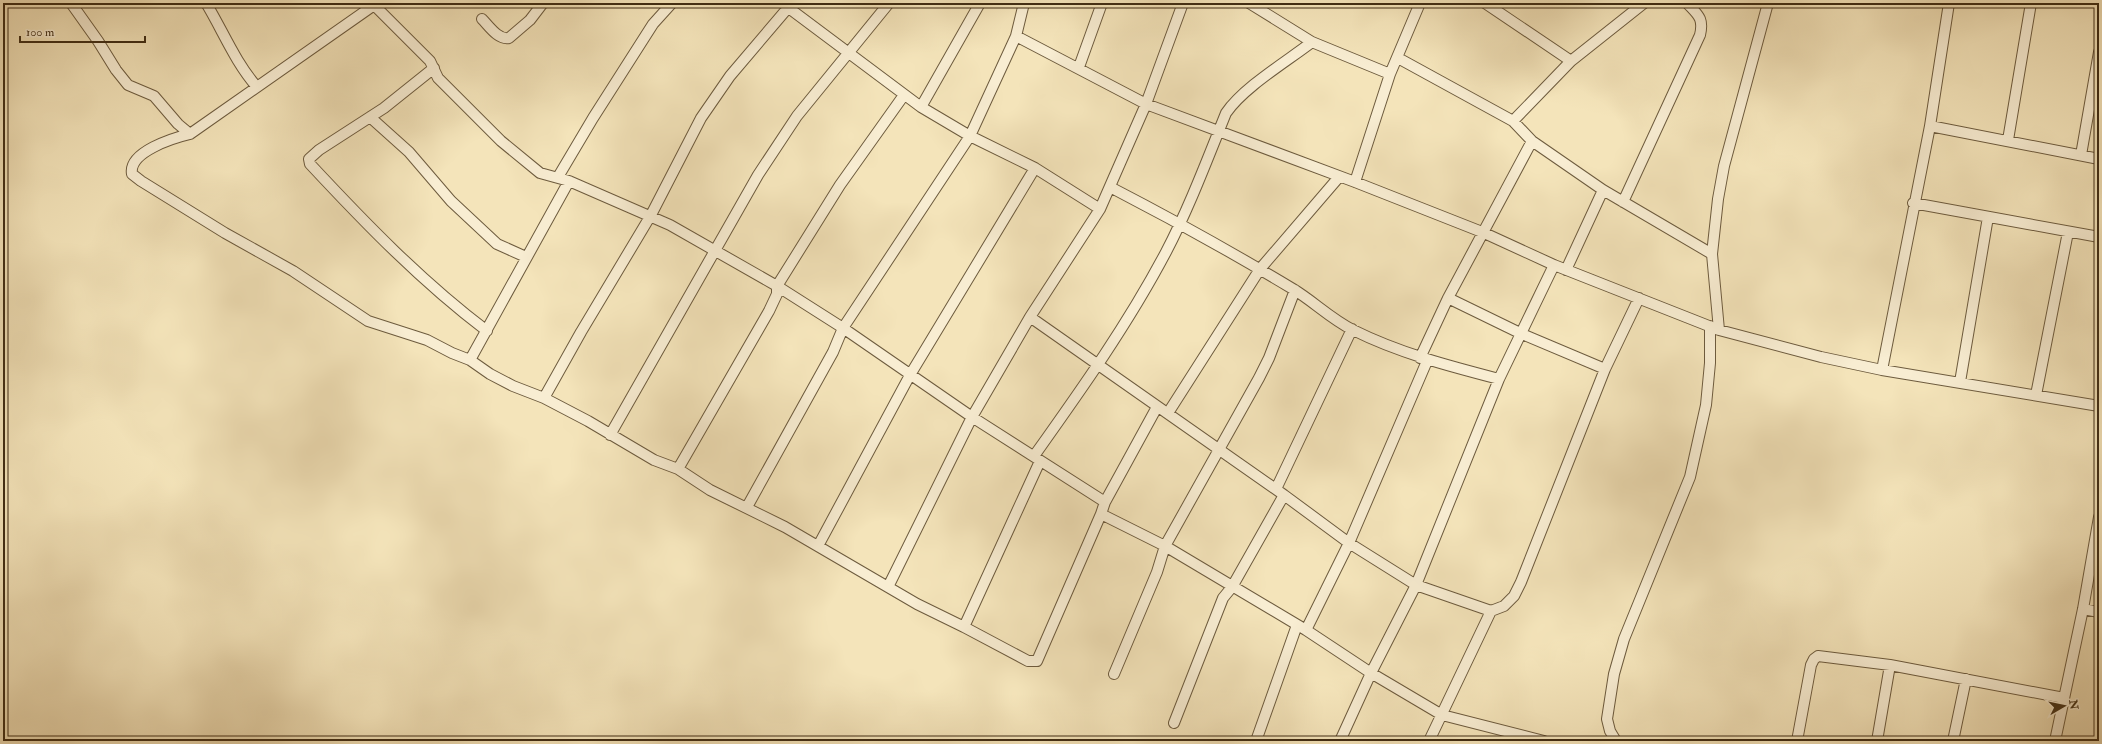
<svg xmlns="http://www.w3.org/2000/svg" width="2102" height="744" font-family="'IM FELL Double Pica',serif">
<rect width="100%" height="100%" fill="#f4e4ba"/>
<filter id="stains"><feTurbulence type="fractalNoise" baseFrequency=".005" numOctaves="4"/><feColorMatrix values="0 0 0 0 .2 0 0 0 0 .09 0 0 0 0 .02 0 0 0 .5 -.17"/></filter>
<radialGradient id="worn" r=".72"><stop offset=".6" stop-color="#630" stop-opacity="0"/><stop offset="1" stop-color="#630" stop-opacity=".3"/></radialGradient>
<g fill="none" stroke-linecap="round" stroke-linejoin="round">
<defs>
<path id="minor" d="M 71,3 L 98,41 L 116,70 L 128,85 L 154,96 L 178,124 L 190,134
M 206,3 C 223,31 235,62 257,87
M 377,3 L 190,134 C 173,138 128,152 132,174 L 141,181 L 225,233 L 293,271 L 368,321 L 427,340 L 452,353 L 470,360 L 490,374 L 513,386 L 544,398 L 588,421 L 654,460 L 678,469 L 710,490 L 785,527 L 917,604 L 964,627 L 1028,661 L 1037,661 L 1101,514 L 1105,502 L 1157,407
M 782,3 L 921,107 L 970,136 L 1035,168 L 1100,209
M 1249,3 L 1312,42 L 1390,74
M 1485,3 L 1571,61
M 374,5 L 430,61 L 438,78 L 501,141 L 540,173 L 569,181 L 670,225 L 777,286 L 843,328 L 972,417 L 1105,502
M 482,19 C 489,26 498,40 509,38 L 530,20 L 543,3
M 1016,36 L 1146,104 L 1355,182 L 1482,232 L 1554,265 L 1719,330 L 1821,357 L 1882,370 L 2099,406
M 1398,58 L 1513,121 L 1532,141 L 1603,190 L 1712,254
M 1079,67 L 1102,3
M 434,68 L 384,108 L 319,150 L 309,159 L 310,164 C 365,223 422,282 487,331
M 921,107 L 980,3
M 370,117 L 409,152 L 451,201 L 497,244 L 526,257
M 1513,121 L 1571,61 L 1644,3
M 1930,126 L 2099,159
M 2008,140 L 2031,3
M 2081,155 L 2099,52
M 558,177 L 593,118 L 653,24 L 672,3
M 1355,182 L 1390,74 L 1420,3
M 1110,187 C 1172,219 1233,253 1293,289 C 1313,301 1331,319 1353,330 C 1399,353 1449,366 1499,379
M 1623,202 L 1700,35 C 1704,18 1698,15 1687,3
M 1913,203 L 2099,237
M 1566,270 L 1603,190
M 1448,298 L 1522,334 L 1605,369
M 1030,317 L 1284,495 L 1349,543 L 1416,585 L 1491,611 L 1504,606 L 1514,596 L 1521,582 L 1605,369 L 1639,298
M 1719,330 L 1712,254 L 1718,199 L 1724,166 L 1768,3
M 1420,358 L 1448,298 L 1532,141
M 470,360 L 569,181
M 1882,370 L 1930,126 L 1949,3
M 1960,382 L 1988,217
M 2036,395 L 2068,232
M 544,398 L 581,332 L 651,215 L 701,118 L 730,76 L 792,3
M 1168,413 L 1260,269 L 1339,177
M 610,435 L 758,175 L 797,116 L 889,3
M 1034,456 C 1081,390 1128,324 1166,252 C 1189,208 1207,160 1226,113 C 1244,87 1286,62 1312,42
M 678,469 L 769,311 L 777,294 L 777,286 L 840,185 L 904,95
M 1276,489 L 1352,329
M 747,507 L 833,352 L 843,328 L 970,136 L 1016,36 L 1024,3
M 1101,514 L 1165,546 L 1306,630 L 1371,673 L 1442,715 L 1544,741
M 818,546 L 910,375 L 1035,168
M 888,587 L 972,417 L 1030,317 L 1100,209 L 1146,104 L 1183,3
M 2083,609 L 2099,612
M 964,627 L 1040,461
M 1306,630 L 1349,543 L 1427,361
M 1114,674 L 1157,572 L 1165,546 L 1259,378 L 1269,358 L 1295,290
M 1174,723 L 1223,598 L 1232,587 L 1284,495
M 1256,741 L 1297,625
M 1340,741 L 1371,673 L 1416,585 L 1499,379 L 1554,265
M 1429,741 L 1491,611
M 1616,741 L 1610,731 L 1607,719 L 1614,674 L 1624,639 L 1690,477 L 1706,405 L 1710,363 L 1710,326
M 1797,741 L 1811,665 L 1814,659 L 1818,656 L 1890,665 L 2064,698
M 1877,741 L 1890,665
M 1953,741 L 1966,679
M 2055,741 L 2083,609 L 2099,517"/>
</defs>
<use href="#minor" stroke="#6d5b3e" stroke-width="12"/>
<use href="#minor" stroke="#f8edd2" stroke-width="10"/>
</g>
<rect width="2102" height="744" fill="none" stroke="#f4e4ba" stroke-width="16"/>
<rect x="4" y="4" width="2094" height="736" fill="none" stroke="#402d14" stroke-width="2"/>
<rect x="8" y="8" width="2086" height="728" fill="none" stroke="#402d14"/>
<g transform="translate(2064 706) rotate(81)" stroke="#f8edd2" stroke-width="3" paint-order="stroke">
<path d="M0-3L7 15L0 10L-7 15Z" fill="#402d14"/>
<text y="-6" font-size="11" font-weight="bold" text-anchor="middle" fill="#402d14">N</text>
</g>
<path d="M20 36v6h125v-6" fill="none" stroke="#402d14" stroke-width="2"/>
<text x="26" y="36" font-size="12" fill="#402d14" stroke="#f8edd2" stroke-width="3" paint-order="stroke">100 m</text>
<rect width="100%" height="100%" filter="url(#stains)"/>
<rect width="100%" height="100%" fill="url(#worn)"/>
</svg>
